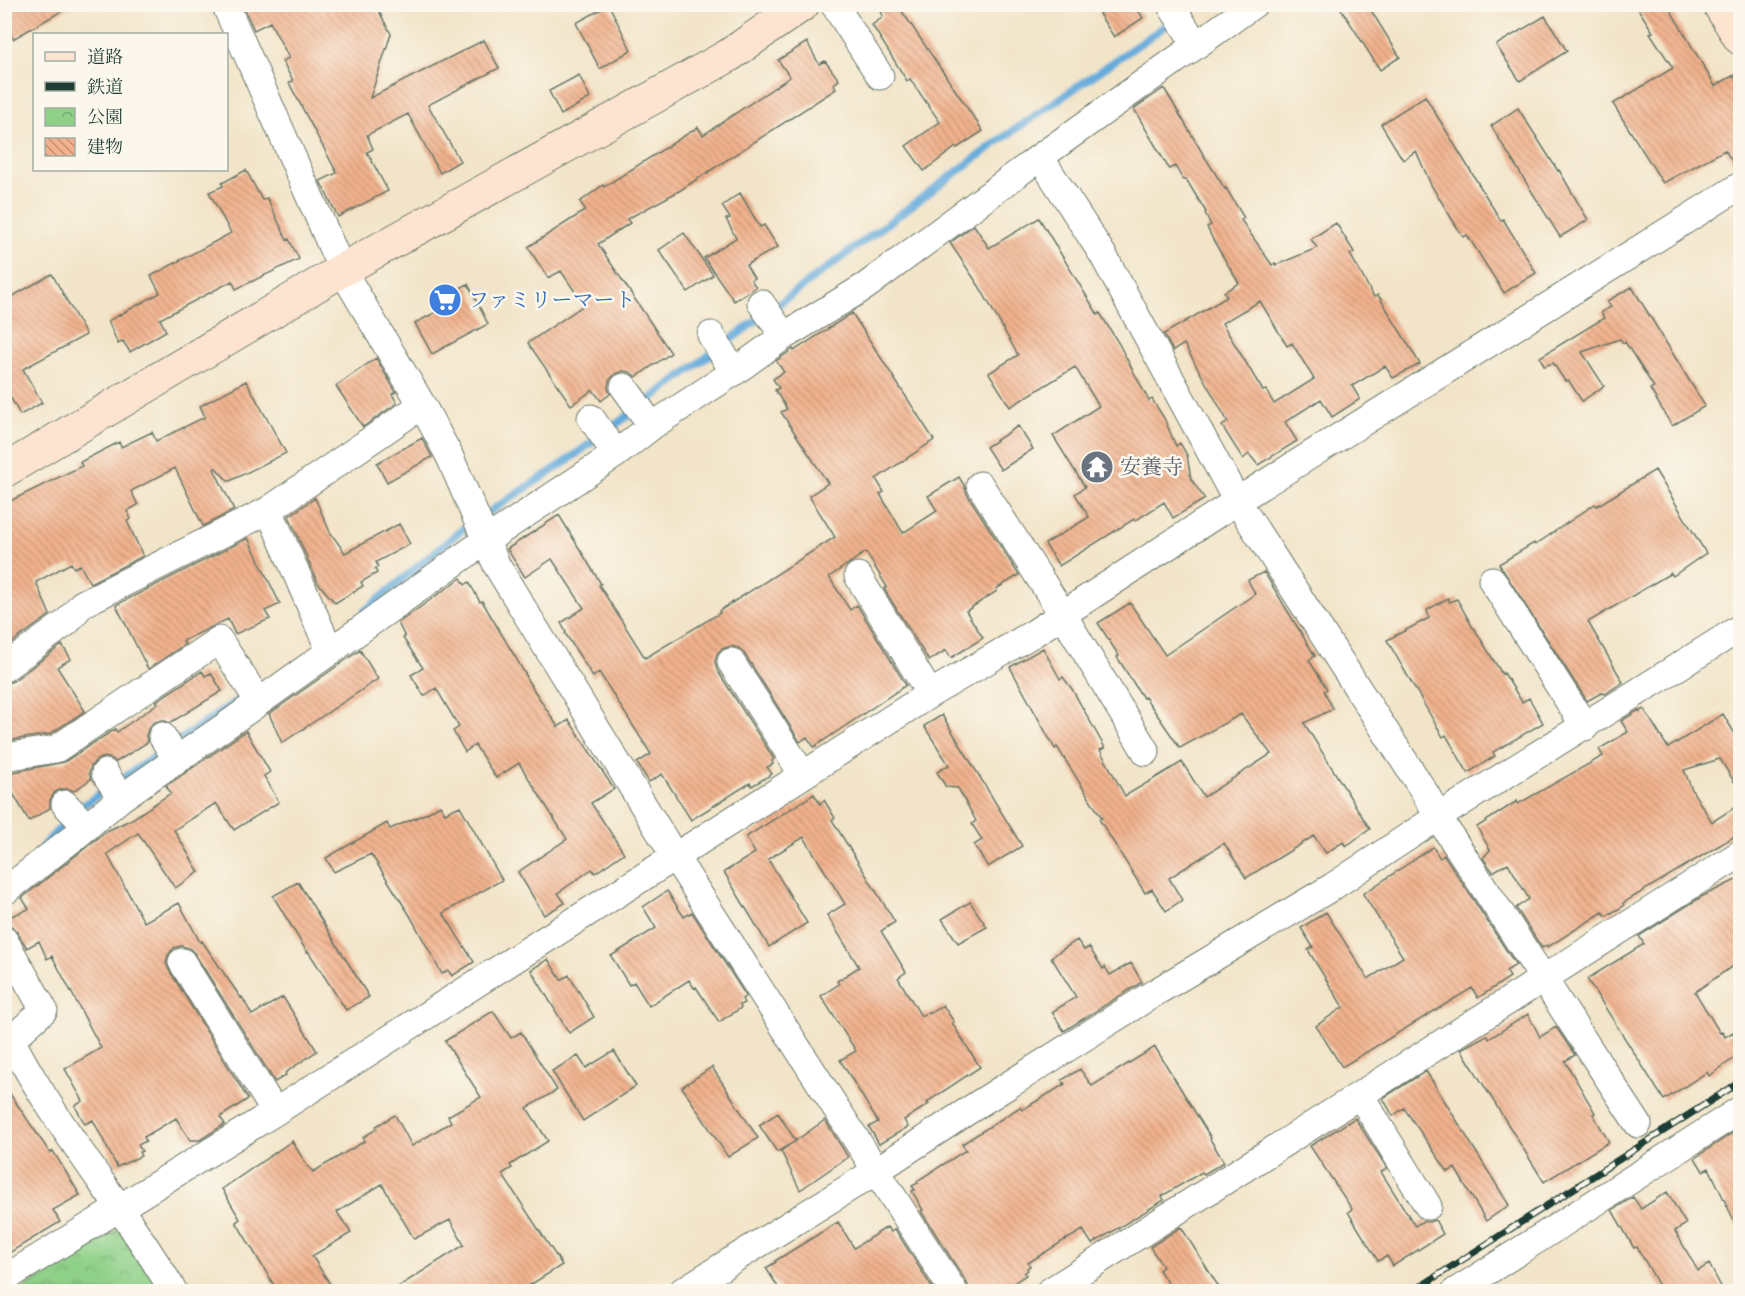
<svg xmlns="http://www.w3.org/2000/svg" width="1745" height="1296" font-family="'IM FELL English','Noto Serif JP',serif">
<defs>
<pattern id="park-crowns" width="20" height="18" patternUnits="userSpaceOnUse" patternTransform="scale(1.5)"><rect width="20" height="18" fill="#8ed088"/><path d="M2 6a3 3 0 1 1 6 0M12 15a3 3 0 1 1 6 0" fill="none" stroke="#73aa70"/></pattern>
<pattern id="building-back-hatch" width="6" height="6" patternUnits="userSpaceOnUse" patternTransform="scale(1.5)"><rect width="6" height="6" fill="#f2b28d"/><path d="M-1 5l2 2M0 0l6 6M5-1l2 2" fill="none" stroke="#c39274"/></pattern>
</defs>
<rect width="100%" height="100%" fill="#fbf7ec"/>
<filter id="ink" filterUnits="userSpaceOnUse"><feTurbulence type="fractalNoise" baseFrequency=".0167" numOctaves="2"/><feDisplacementMap in="SourceGraphic" scale="12" xChannelSelector="R" yChannelSelector="G"/><feConvolveMatrix kernelMatrix="1 2 1 2 8 2 1 2 1" color-interpolation-filters="sRGB"/></filter>
<filter id="wash" filterUnits="userSpaceOnUse"><feTurbulence type="fractalNoise" baseFrequency=".008" numOctaves="4" result="noise"/><feDisplacementMap in="SourceGraphic" scale="24" xChannelSelector="R" yChannelSelector="G"/><feGaussianBlur stdDeviation="1.35" result="paint"/><feColorMatrix in="noise" values="0 0 0 0 0 0 0 0 0 0 0 0 0 0 0 0 0 1.4 0 .05"/><feComposite in="paint" operator="in"/></filter>
<g filter="url(#wash)">
<rect width="100%" height="100%" fill="#f2e4c8"/>
<path fill="url(#park-crowns)" stroke="#56865e" stroke-width="1.5" d="M 120,1228 L 161,1292 L 18,1292 Z"/>
<g fill="none" stroke-linecap="round" stroke-linejoin="round">
<path stroke="#65abdb" stroke-width="8" d="M 365,611 L 460,531 L 564,463 L 1000,140 L 1197,4
M 42,847 L 79,808 L 247,694"/>
</g>
<g id="blocks">
<path fill="url(#building-back-hatch)" fill-rule="evenodd" d="M 4,4 L 74,4 L 13,39 L 4,24 Z
M 242,4 L 375,4 L 391,34 L 370,98 L 484,40 L 499,68 L 428,105 L 460,161 L 440,173 L 408,114 L 367,135 L 373,149 L 367,152 L 388,191 L 338,217 L 320,181 L 337,173 L 289,83 L 293,81 L 282,61 L 289,58 L 270,22 L 254,30 Z
M 879,4 L 897,4 L 983,131 L 957,148 L 956,147 L 924,171 L 906,146 L 940,122 L 910,79 L 907,81 L 872,25 L 883,17 Z
M 1098,4 L 1134,4 L 1143,18 L 1114,37 L 1099,14 L 1102,12 Z
M 1338,4 L 1367,4 L 1400,57 L 1380,70 Z
M 1635,4 L 1667,4 L 1715,86 L 1734,75 L 1740,86 L 1740,170 L 1738,171 L 1725,150 L 1663,183 L 1613,104 L 1673,68 L 1650,33 L 1653,32 Z
M 609,5 L 631,50 L 600,69 L 576,23 Z
M 1545,16 L 1567,51 L 1520,81 L 1496,45 Z
M 807,42 L 819,64 L 825,61 L 839,80 L 834,84 L 836,89 L 679,191 L 627,219 L 630,223 L 598,244 L 671,353 L 636,377 L 630,372 L 623,371 L 615,374 L 609,381 L 608,388 L 610,394 L 601,401 L 593,390 L 571,405 L 528,343 L 584,305 L 561,271 L 548,278 L 528,247 L 586,210 L 580,202 L 603,185 L 604,187 L 698,127 L 703,135 L 790,77 L 778,60 Z
M 579,75 L 590,98 L 561,115 L 549,91 Z
M 1164,88 L 1203,154 L 1225,189 L 1226,188 L 1244,218 L 1241,220 L 1272,265 L 1275,263 L 1276,265 L 1317,248 L 1311,239 L 1336,223 L 1354,252 L 1350,254 L 1374,297 L 1378,295 L 1420,364 L 1393,378 L 1385,366 L 1352,386 L 1360,399 L 1332,417 L 1321,399 L 1285,422 L 1297,441 L 1258,465 L 1249,454 L 1243,459 L 1222,426 L 1228,422 L 1184,344 L 1173,351 L 1164,334 L 1227,297 L 1224,292 L 1239,283 L 1213,240 L 1207,227 L 1211,225 L 1205,213 L 1206,212 L 1186,179 L 1183,180 L 1175,166 L 1169,169 L 1134,109 ZM 1260,301 L 1287,346 L 1292,343 L 1314,379 L 1274,404 L 1266,390 L 1263,391 L 1222,323 Z
M 1425,96 L 1501,221 L 1503,219 L 1536,273 L 1504,293 L 1467,235 L 1463,237 L 1431,185 L 1416,151 L 1403,160 L 1381,124 Z
M 1518,108 L 1558,171 L 1559,170 L 1588,220 L 1560,237 L 1491,126 Z
M 246,170 L 262,200 L 267,198 L 287,240 L 289,239 L 299,259 L 236,289 L 232,281 L 160,319 L 166,331 L 130,352 L 123,341 L 118,344 L 108,321 L 160,293 L 151,276 L 231,233 L 209,192 L 223,186 L 222,183 Z
M 740,193 L 760,227 L 764,225 L 778,247 L 746,265 L 754,278 L 751,280 L 756,287 L 734,301 L 704,258 L 736,238 L 726,219 L 730,218 L 722,206 Z
M 1039,218 L 1098,315 L 1100,313 L 1119,344 L 1149,401 L 1152,399 L 1164,418 L 1176,446 L 1180,443 L 1187,455 L 1191,479 L 1205,499 L 1173,518 L 1164,502 L 1135,521 L 1134,519 L 1059,566 L 1045,544 L 1089,517 L 1075,494 L 1085,487 L 1053,436 L 1099,406 L 1075,367 L 1010,407 L 989,373 L 1018,355 L 979,286 L 950,243 L 974,225 L 989,248 Z
M 684,233 L 713,275 L 688,292 L 659,250 Z
M 52,274 L 86,335 L 23,369 L 42,403 L 20,415 L 11,398 L 4,401 L 4,301 Z
M 468,284 L 488,324 L 432,354 L 415,323 L 446,307 L 440,298 Z
M 1632,287 L 1705,406 L 1672,426 L 1650,389 L 1654,387 L 1625,342 L 1623,343 L 1620,339 L 1582,352 L 1604,386 L 1582,401 L 1569,381 L 1565,381 L 1553,363 L 1544,366 L 1540,357 L 1604,318 L 1601,312 L 1611,307 L 1607,301 Z
M 852,313 L 934,440 L 876,479 L 884,492 L 880,494 L 903,533 L 937,511 L 928,496 L 959,477 L 964,485 L 967,494 L 1019,575 L 996,589 L 997,591 L 966,611 L 983,638 L 951,658 L 946,650 L 929,661 L 884,589 L 887,587 L 866,552 L 829,577 L 850,610 L 857,605 L 906,685 L 814,747 L 807,737 L 800,742 L 744,653 L 739,648 L 731,646 L 722,649 L 717,654 L 715,662 L 717,670 L 774,759 L 772,761 L 773,764 L 767,767 L 772,774 L 752,786 L 750,783 L 691,820 L 662,774 L 649,782 L 637,763 L 651,754 L 599,672 L 593,677 L 565,633 L 566,632 L 561,623 L 584,608 L 552,559 L 525,577 L 507,549 L 559,515 L 601,584 L 599,585 L 645,658 L 720,613 L 719,611 L 835,537 L 809,496 L 828,483 L 781,412 L 787,409 L 775,390 L 779,388 L 773,379 L 784,372 L 776,361 L 793,349 L 794,351 Z
M 376,358 L 396,392 L 392,394 L 397,403 L 363,427 L 336,386 Z
M 246,381 L 286,453 L 230,481 L 228,481 L 216,468 L 214,469 L 234,510 L 203,526 L 175,468 L 131,491 L 138,505 L 127,511 L 131,519 L 127,521 L 143,556 L 90,583 L 80,565 L 74,568 L 71,563 L 36,582 L 50,615 L 4,648 L 4,504 L 82,466 L 80,462 L 119,442 L 121,447 L 152,432 L 156,441 L 205,417 L 200,406 Z
M 1018,426 L 1033,449 L 1001,470 L 986,447 Z
M 422,438 L 432,457 L 387,482 L 377,463 Z
M 1655,470 L 1706,553 L 1673,576 L 1671,573 L 1588,622 L 1623,682 L 1605,694 L 1603,692 L 1587,701 L 1499,564 L 1534,543 L 1535,545 L 1595,504 L 1597,506 Z
M 315,498 L 330,532 L 345,553 L 399,524 L 410,544 L 376,562 L 378,567 L 375,569 L 377,573 L 361,582 L 363,586 L 335,603 L 318,583 L 289,516 Z
M 248,538 L 280,604 L 265,611 L 270,619 L 235,634 L 228,619 L 183,641 L 185,644 L 148,669 L 116,605 Z
M 1264,572 L 1315,656 L 1309,660 L 1327,689 L 1324,691 L 1333,709 L 1304,723 L 1370,829 L 1346,846 L 1343,842 L 1326,853 L 1314,836 L 1246,878 L 1224,843 L 1169,878 L 1182,900 L 1166,911 L 1152,889 L 1145,893 L 1099,819 L 1102,818 L 1057,747 L 1055,749 L 1010,667 L 1043,648 L 1060,679 L 1063,677 L 1072,689 L 1105,748 L 1100,750 L 1125,796 L 1182,762 L 1204,797 L 1271,754 L 1241,714 L 1180,748 L 1145,697 L 1143,698 L 1117,657 L 1119,656 L 1098,623 L 1130,603 L 1165,655 L 1255,594 L 1248,580 Z
M 461,578 L 465,585 L 469,582 L 480,602 L 482,601 L 527,677 L 526,678 L 558,727 L 569,720 L 614,789 L 591,803 L 624,853 L 595,873 L 592,869 L 558,893 L 565,903 L 544,915 L 518,872 L 567,839 L 519,763 L 496,778 L 475,745 L 465,752 L 453,731 L 459,727 L 436,688 L 424,696 L 411,675 L 423,668 L 403,638 L 405,637 L 398,623 Z
M 1448,598 L 1450,602 L 1457,599 L 1473,628 L 1474,628 L 1502,674 L 1504,673 L 1522,702 L 1529,698 L 1543,723 L 1493,752 L 1495,756 L 1468,773 L 1446,735 L 1443,737 L 1387,640 L 1429,618 L 1427,610 Z
M 62,645 L 71,659 L 57,667 L 85,711 L 50,734 L 12,740 L 4,739 L 4,684 L 13,681 Z
M 360,650 L 378,679 L 282,743 L 269,714 Z
M 202,671 L 205,676 L 211,673 L 222,691 L 170,723 L 162,720 L 153,723 L 148,729 L 146,736 L 148,742 L 116,762 L 112,759 L 105,757 L 96,760 L 91,766 L 89,773 L 91,779 L 74,791 L 69,789 L 62,789 L 55,792 L 50,800 L 50,808 L 29,821 L 4,778 L 4,771 L 13,772 L 64,762 L 115,729 L 117,732 L 158,703 L 156,701 Z
M 1644,709 L 1668,748 L 1723,714 L 1740,742 L 1740,791 L 1720,759 L 1684,770 L 1693,792 L 1712,822 L 1740,804 L 1740,833 L 1623,903 L 1624,906 L 1606,916 L 1603,912 L 1548,947 L 1547,945 L 1542,948 L 1516,908 L 1529,899 L 1508,863 L 1493,872 L 1483,858 L 1490,850 L 1477,827 L 1517,801 L 1518,804 L 1603,756 L 1599,749 L 1628,732 L 1621,721 L 1639,710 L 1640,711 Z
M 942,715 L 1022,846 L 988,867 L 974,845 L 982,840 L 972,824 L 976,821 L 958,788 L 946,787 L 937,772 L 949,765 L 924,726 Z
M 246,731 L 270,772 L 264,776 L 279,802 L 234,830 L 216,803 L 174,830 L 199,872 L 175,888 L 138,833 L 107,854 L 144,922 L 179,903 L 200,942 L 202,941 L 241,998 L 242,997 L 252,1015 L 283,997 L 317,1051 L 285,1073 L 286,1075 L 275,1082 L 195,954 L 189,948 L 181,946 L 174,948 L 168,955 L 166,963 L 169,970 L 248,1099 L 220,1117 L 225,1124 L 200,1140 L 190,1140 L 176,1118 L 144,1137 L 146,1141 L 138,1145 L 142,1151 L 139,1152 L 141,1156 L 117,1167 L 93,1120 L 85,1124 L 75,1106 L 83,1101 L 65,1069 L 101,1048 L 52,956 L 47,959 L 39,941 L 27,948 L 17,932 L 11,926 L 4,924 L 4,919 L 29,909 L 22,898 L 107,831 L 132,819 L 171,793 L 166,786 Z
M 814,794 L 820,804 L 824,800 L 835,818 L 832,820 L 895,922 L 881,931 L 906,972 L 898,978 L 921,1016 L 928,1012 L 929,1014 L 943,1005 L 954,1022 L 952,1023 L 980,1067 L 927,1102 L 929,1104 L 904,1120 L 908,1127 L 879,1144 L 869,1127 L 878,1122 L 840,1060 L 856,1051 L 821,996 L 839,984 L 837,981 L 859,967 L 827,915 L 845,904 L 804,837 L 768,859 L 807,923 L 769,947 L 724,872 L 755,853 L 746,837 Z
M 440,805 L 445,813 L 460,806 L 502,880 L 443,913 L 474,962 L 452,976 L 448,970 L 442,974 L 409,914 L 371,854 L 334,872 L 326,858 L 387,823 L 390,829 L 427,813 Z
M 1433,847 L 1440,858 L 1444,855 L 1516,965 L 1506,971 L 1510,977 L 1478,998 L 1472,988 L 1342,1067 L 1316,1026 L 1343,1007 L 1308,950 L 1313,947 L 1301,928 L 1326,912 L 1368,979 L 1403,957 L 1363,894 Z
M 1740,878 L 1740,961 L 1695,992 L 1720,1033 L 1722,1032 L 1725,1037 L 1733,1032 L 1740,1045 L 1740,1054 L 1709,1076 L 1707,1072 L 1664,1100 L 1587,979 L 1644,944 L 1639,936 L 1701,897 Z
M 298,882 L 369,997 L 346,1010 L 308,951 L 307,952 L 273,896 Z
M 667,891 L 684,917 L 692,912 L 746,996 L 742,999 L 744,1003 L 740,1005 L 741,1008 L 719,1022 L 696,987 L 694,988 L 689,980 L 649,1006 L 634,982 L 629,985 L 611,956 L 656,928 L 643,907 Z
M 970,902 L 987,927 L 958,943 L 942,919 Z
M 1077,940 L 1084,950 L 1089,947 L 1103,969 L 1105,967 L 1110,975 L 1131,963 L 1142,982 L 1064,1031 L 1052,1012 L 1076,997 L 1051,957 Z
M 548,959 L 561,980 L 569,975 L 594,1017 L 569,1033 L 531,970 Z
M 493,1011 L 511,1038 L 521,1032 L 557,1090 L 527,1108 L 548,1141 L 510,1165 L 512,1168 L 502,1174 L 562,1265 L 519,1292 L 390,1292 L 464,1245 L 450,1220 L 414,1239 L 382,1184 L 337,1212 L 351,1233 L 312,1256 L 330,1284 L 314,1292 L 278,1292 L 236,1222 L 240,1219 L 222,1189 L 292,1141 L 308,1167 L 309,1167 L 313,1172 L 365,1141 L 363,1137 L 377,1129 L 376,1126 L 395,1115 L 412,1146 L 451,1122 L 448,1116 L 481,1097 L 445,1041 Z
M 1528,1014 L 1540,1037 L 1556,1027 L 1575,1055 L 1565,1061 L 1595,1113 L 1593,1114 L 1609,1142 L 1544,1182 L 1461,1049 L 1487,1035 L 1489,1039 Z
M 1155,1047 L 1211,1138 L 1210,1139 L 1224,1162 L 1204,1174 L 1202,1172 L 1162,1196 L 1164,1200 L 1092,1244 L 1083,1230 L 1066,1240 L 1066,1239 L 1028,1263 L 1030,1266 L 1027,1268 L 1028,1270 L 1024,1273 L 1026,1275 L 1000,1292 L 970,1292 L 967,1283 L 921,1211 L 923,1210 L 912,1191 L 915,1190 L 912,1186 L 918,1183 L 917,1181 L 966,1150 L 962,1144 L 1020,1107 L 1022,1110 L 1065,1084 L 1062,1080 L 1080,1069 L 1092,1086 Z
M 614,1051 L 636,1086 L 583,1121 L 552,1071 L 578,1056 L 586,1068 Z
M 712,1067 L 758,1138 L 728,1157 L 682,1087 Z
M 1426,1071 L 1509,1205 L 1486,1221 L 1455,1168 L 1448,1172 L 1404,1108 L 1393,1116 L 1383,1098 Z
M 4,1085 L 50,1153 L 53,1151 L 80,1195 L 53,1210 L 60,1222 L 4,1256 Z
M 778,1113 L 796,1141 L 777,1152 L 759,1125 Z
M 1355,1118 L 1387,1168 L 1381,1172 L 1415,1226 L 1423,1221 L 1429,1222 L 1435,1220 L 1443,1234 L 1393,1266 L 1387,1256 L 1378,1261 L 1348,1212 L 1352,1209 L 1310,1146 Z
M 825,1120 L 848,1157 L 800,1190 L 781,1151 Z
M 1740,1128 L 1740,1233 L 1709,1168 L 1703,1171 L 1695,1158 Z
M 1667,1192 L 1686,1224 L 1675,1231 L 1698,1271 L 1709,1264 L 1724,1292 L 1662,1291 L 1637,1247 L 1634,1248 L 1612,1210 L 1633,1197 L 1641,1209 Z
M 838,1222 L 854,1248 L 887,1227 L 891,1232 L 895,1229 L 935,1292 L 781,1292 L 766,1268 L 776,1262 L 775,1261 Z
M 1181,1227 L 1222,1292 L 1173,1292 L 1159,1270 L 1163,1267 L 1150,1247 Z"/>
</g>
</g>
<g filter="url(#ink)">
<use href="#blocks" fill-opacity="0" stroke="#697768" stroke-width="1.5"/>
<g fill="none" stroke-linecap="round" stroke-linejoin="round">
<defs>
<path id="street" d="M 225,4 L 342,270 L 422,405 L 449,455 L 497,566 L 675,857 L 954,1292
M 834,4 L 880,76
M 1170,4 L 1196,45
M 1040,157 L 1103,255 L 1237,501 L 1425,793 L 1438,817 L 1638,1124
M 761,303 L 784,336
M 711,335 L 734,372
M 624,387 L 652,426
M 591,418 L 616,454
M 980,485 L 1062,613 L 1146,752
M 269,510 L 322,633 L 331,651
M 858,576 L 930,694
M 1492,580 L 1585,727
M 731,662 L 803,775
M 4,668 L 67,622 L 82,604 L 269,510 L 422,405
M 162,736 L 177,760
M 4,754 L 11,756 L 56,749 L 219,640 L 259,702
M 105,773 L 121,798
M 65,804 L 87,827
M 4,892 L 77,835 L 121,798 L 231,722 L 485,541 L 616,454 L 652,426 L 734,372 L 784,336 L 866,286 L 1040,157 L 1254,4
M 4,940 L 44,1010 L 11,1040 C 57,1128 123,1206 174,1292
M 182,962 L 275,1112
M 1360,1095 L 1428,1206
M 4,1279 L 275,1112 L 930,694 L 1034,633 L 1237,501 L 1740,186
M 681,1292 L 876,1171 L 980,1103 L 1156,992 L 1332,887 L 1438,817 L 1740,628
M 1049,1292 C 1280,1146 1509,998 1740,854
M 1455,1292 L 1740,1110"/>
<path id="secondary" d="M 1719,4 L 1740,38
M 4,471 L 342,270 L 728,56 L 803,4"/>
</defs>
<use href="#street" stroke="#697768" stroke-width="29"/>
<use href="#secondary" stroke="#697768" stroke-width="35"/>
<use href="#street" stroke="#fff" stroke-width="27"/>
<use href="#secondary" stroke="#fde4d1" stroke-width="33"/>
<defs>
<path id="rail" d="M 1412,1292 L 1740,1082"/>
</defs>
<use href="#rail" stroke="#1f3d34" stroke-width="7"/>
<use href="#rail" stroke="#fbf7ec" stroke-width="4.5" stroke-dasharray="14" stroke-linecap="butt"/>
</g>
</g>
<defs>
<symbol id="supermarket-disc" viewBox="-11 -11 22 22"><circle r="9.5" fill="#3f7fe0" stroke="#fbf7ec"/><path d="M-6-5.5h2.5l.6 2H6L4.5 2H-2.5L-4.4-4H-6ZM-1.5 3.2a1.3 1.3 0 1 0 .1 0ZM3 3.2a1.3 1.3 0 1 0 .1 0Z" fill="#fff"/></symbol>
<symbol id="temple-disc" viewBox="-11 -11 22 22"><circle r="9.5" fill="#6b7280" stroke="#fbf7ec"/><path d="M0-6L5-2H3V0L6.5 2.5H4V6H1.5V3h-3V6H-4V2.5H-6.5L-3 0V-2H-5Z" fill="#fff"/></symbol>
</defs>
<g fill-rule="evenodd">
<use href="#supermarket-disc" x="426" y="281" width="38" height="38"/>
<use href="#temple-disc" x="1078" y="448" width="38" height="38"/>
</g>
<g text-anchor="middle" stroke-width="5" stroke-linejoin="round" paint-order="stroke">
<g font-size="21" fill="#366cbe" stroke="#fbf7ec" text-anchor="start">
<text x="468" y="307">ファミリーマート</text>
</g>
<g font-size="21" fill="#5b616d" stroke="#fbf7ec" text-anchor="start">
<text x="1120" y="474">安養寺</text>
</g>
</g>
<rect width="1745" height="1296" fill="none" stroke="#fbf7ec" stroke-width="24"/>
<rect x="33" y="33" width="195" height="138" fill="#fbf7ec" stroke="#a3ada2" stroke-width="1.5"/>
<rect x="45" y="52" width="30" height="9" fill="#fde4d1" stroke="#a3ada2" stroke-width="1.5"/>
<text x="87" y="63" font-size="18" fill="#1f3d34">道路</text>
<rect x="45" y="82" width="30" height="9" fill="#1f3d34" stroke="#a3ada2" stroke-width="1.5"/>
<text x="87" y="93" font-size="18" fill="#1f3d34">鉄道</text>
<rect x="45" y="108" width="30" height="18" fill="url(#park-crowns)" stroke="#a3ada2" stroke-width="1.5"/>
<text x="87" y="123" font-size="18" fill="#1f3d34">公園</text>
<rect x="45" y="138" width="30" height="18" fill="url(#building-back-hatch)" stroke="#a3ada2" stroke-width="1.5"/>
<text x="87" y="153" font-size="18" fill="#1f3d34">建物</text>
</svg>
